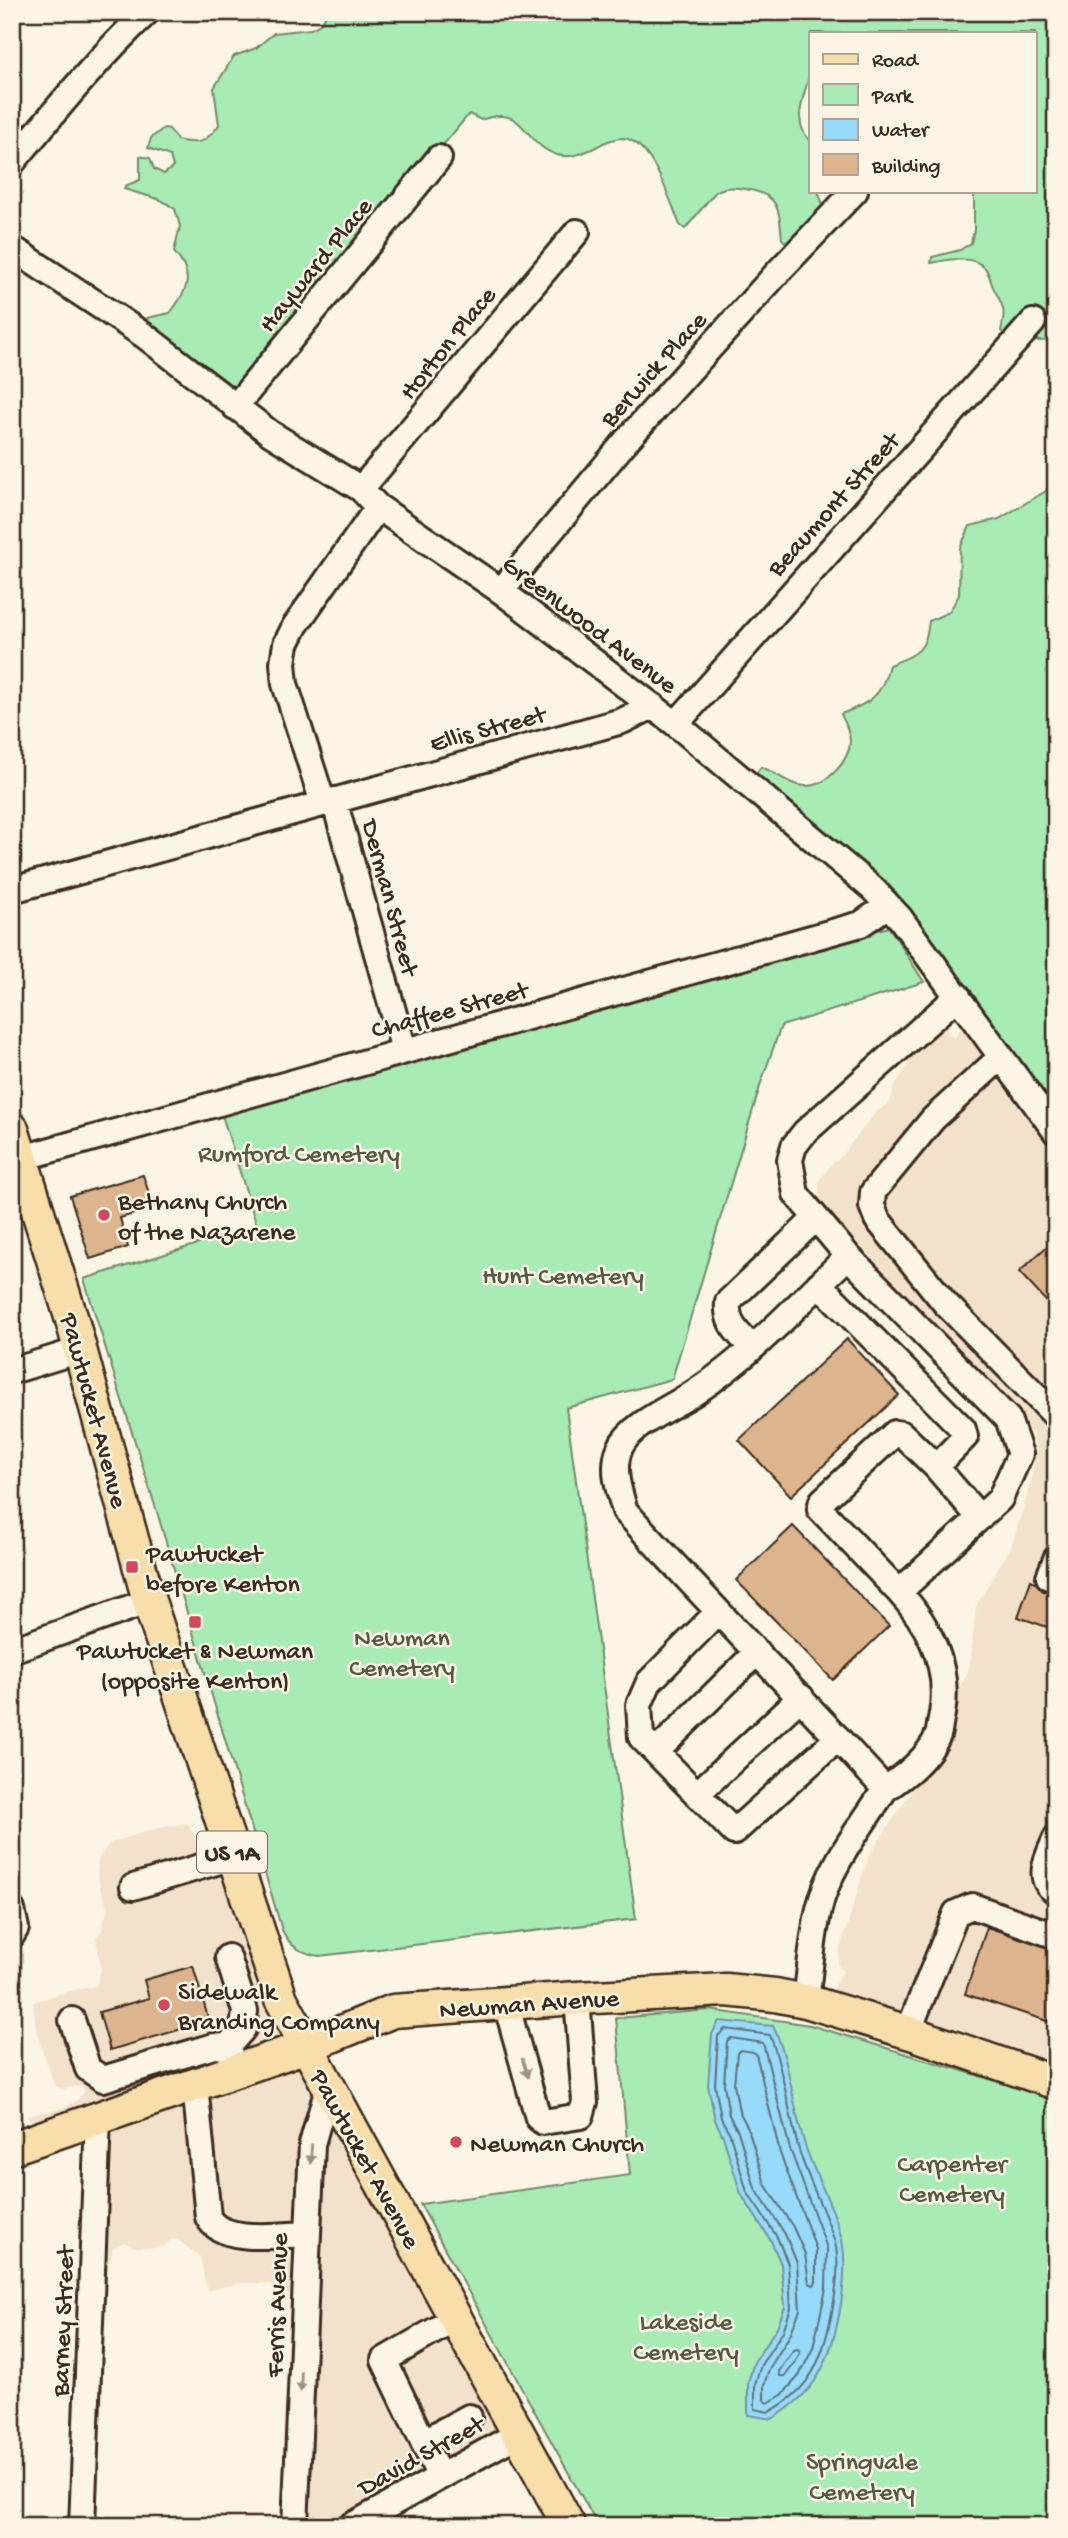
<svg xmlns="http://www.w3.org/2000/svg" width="1068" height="2538" font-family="'Gochi Hand',sans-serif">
<rect width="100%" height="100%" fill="#fcf5e5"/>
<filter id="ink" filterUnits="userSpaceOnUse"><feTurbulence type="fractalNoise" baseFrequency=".0143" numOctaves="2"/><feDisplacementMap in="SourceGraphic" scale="14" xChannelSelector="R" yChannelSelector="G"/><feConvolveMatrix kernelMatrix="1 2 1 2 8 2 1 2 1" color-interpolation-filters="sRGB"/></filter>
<g filter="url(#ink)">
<path fill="#f2e2cb" d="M 968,1017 L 1056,1126 L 1056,2072 L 832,2000 L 836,1981 L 843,1972 L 838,1965 L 839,1952 L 868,1857 L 933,1759 L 955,1694 L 967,1675 L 971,1659 L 976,1606 L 1012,1545 L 1031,1482 L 1036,1448 L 1032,1434 L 1018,1411 L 819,1202 L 819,1181 L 832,1164 L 839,1159 L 875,1113 L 890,1102 L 895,1085 L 907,1067 L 915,1036 L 943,1025 L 954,1039 Z
M 188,1823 L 196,1840 L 212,1844 L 219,1841 L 261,1941 L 512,2430 L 333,2526 L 294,2526 L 305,2288 L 286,2295 L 277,2285 L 261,2283 L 240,2283 L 207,2291 L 200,2257 L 178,2240 L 170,2240 L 163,2247 L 152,2248 L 134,2247 L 125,2242 L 113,2247 L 107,2276 L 94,2273 L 96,2118 L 36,2126 L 26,2116 L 63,2108 L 78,2100 L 85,2091 L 82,2086 L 62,2089 L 55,2086 L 37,2035 L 33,2002 L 62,1993 L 96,1986 L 101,1970 L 96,1938 L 102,1930 L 107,1908 L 97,1876 L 98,1859 L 110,1843 L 158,1828 Z"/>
<path fill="#a9ebb5" stroke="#728a6a" stroke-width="2" d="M 328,12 L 1056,12 L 1056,341 C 1033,338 1019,350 1001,331 C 1006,309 1004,308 994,289 C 990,282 990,274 985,268 C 973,254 947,260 931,263 L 932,257 L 960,250 L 971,243 L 974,230 L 974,191 L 1035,191 L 1035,33 L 811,33 C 811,46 813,61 810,73 C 805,94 790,124 811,141 L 811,191 L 818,191 L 826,213 L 793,249 L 782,239 C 779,208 779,194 745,189 C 736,187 726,186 717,191 C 713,193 691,223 685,229 L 680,225 C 671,203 651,140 623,138 C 615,138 604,142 598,146 C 586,152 571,159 557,155 C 521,143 527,103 481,120 L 469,114 L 233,398 L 144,322 L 147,318 L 170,313 C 188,290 195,276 174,252 L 180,226 L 175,209 L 161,200 L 124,189 L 125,186 L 140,180 L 140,156 L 150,158 L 154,169 L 164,174 L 173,167 L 170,156 L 148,148 L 151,138 L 164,128 L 169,129 L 177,140 C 200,145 205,143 219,125 L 214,88 L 234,56 L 256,48 L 274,33 L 311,29 L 320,24 Z
M 1056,462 L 1056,1126 L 952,985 L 749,782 L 761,767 C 776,772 790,787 807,786 C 827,786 850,760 850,741 C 850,732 845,722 841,714 C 871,703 882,696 889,665 C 917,654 926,652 929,621 L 949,612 L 959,595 L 960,548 L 970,526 L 999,519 L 1046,491 L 1052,480 Z
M 889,927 L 924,982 L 781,1026 L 761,1083 L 672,1379 L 566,1408 L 636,1919 L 319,1956 C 300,1952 291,1948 282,1930 L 157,1512 L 84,1279 L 257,1226 L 221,1112 Z
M 710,2010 L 810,2025 L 1056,2099 L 1056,2526 L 598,2526 L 420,2204 L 630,2175 L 616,2018 Z"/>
<path fill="#97daf9" stroke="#7294a1" stroke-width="2" d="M 719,2021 L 773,2026 C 791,2063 792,2106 805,2145 C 815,2177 838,2213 843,2246 C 848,2282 837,2344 818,2376 C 807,2395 790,2408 772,2419 L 748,2415 L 748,2383 L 754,2362 L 777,2327 L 785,2307 L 781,2264 L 771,2241 L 741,2194 L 723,2136 L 715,2120 L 708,2085 L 712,2034 Z"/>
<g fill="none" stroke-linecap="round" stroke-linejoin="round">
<path stroke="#607076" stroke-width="2" d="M 725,2029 L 770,2035 C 783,2070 788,2107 797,2143 C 806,2178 825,2209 835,2243 C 843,2274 828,2346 812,2373 C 802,2390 786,2403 769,2412 L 755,2409 L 755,2384 L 761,2365 L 783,2331 L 791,2308 L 788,2264 L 777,2237 L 747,2192 L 730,2134 L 721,2118 L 715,2085 L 718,2036 Z
M 731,2038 L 763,2043 L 790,2149 L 827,2248 L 826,2289 L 813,2348 L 799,2376 L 782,2395 L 768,2403 L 764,2400 L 764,2385 L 769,2369 L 790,2335 L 800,2310 L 797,2263 L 785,2234 L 755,2188 L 738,2131 L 729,2115 L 724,2084 L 727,2041 Z
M 740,2050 L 753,2052 L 756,2054 L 780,2153 L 816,2249 L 816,2282 L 814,2285 L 809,2283 L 805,2254 L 793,2227 L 765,2184 L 748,2128 L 739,2111 L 734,2084 L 737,2053 Z
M 798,2349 L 800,2353 L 795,2363 L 785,2376 L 780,2376 L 779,2371 L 794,2350 Z"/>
</g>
<path fill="#dcb48d" stroke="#3b2a1e" stroke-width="2" d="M 143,1175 L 154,1208 L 120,1218 L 128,1247 L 90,1259 L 70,1196 Z
M 1056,1238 L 1056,1312 L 1019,1272 Z
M 847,1339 L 899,1395 L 791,1496 L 739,1440 Z
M 793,1526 L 889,1626 L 833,1680 L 736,1580 Z
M 1031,1580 L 1035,1582 L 1043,1591 L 1056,1590 L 1056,1630 L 1018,1617 Z
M 987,1927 L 1056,1950 L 1056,2024 L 965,1994 Z
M 193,1966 L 209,2021 L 110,2050 L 99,2012 L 149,1998 L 144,1980 Z"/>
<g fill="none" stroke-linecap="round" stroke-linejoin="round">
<defs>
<path id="minor" d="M 12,163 C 55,111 98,58 147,12
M 12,248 L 145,336 L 270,433 L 361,489 L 378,507 L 501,591 L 676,724 L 873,889 L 900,918 L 1056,1132
M 235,407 L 439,158
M 361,489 L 577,232
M 501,591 L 626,441 L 779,271 L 855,191
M 676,724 L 1033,322
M 334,800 L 404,1050
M 323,803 L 285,684 L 283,663 L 286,644 L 295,626 L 378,507
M 12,890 L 622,721 L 653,706
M 1001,1057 L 933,1119 L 873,1192 L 872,1206 L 877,1219 L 945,1303 L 1056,1416
M 22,1158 L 861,924 L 888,905
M 848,1256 L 1008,1419 L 1020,1454 L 1000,1499 L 899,1592 C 930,1626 950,1668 942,1714 C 940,1721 940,1729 938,1735 C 929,1757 904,1777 885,1789
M 819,1284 L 963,1429 L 965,1437 L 936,1467 L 902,1434 L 895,1433 L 822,1501 L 820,1509 L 899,1592
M 752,1348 C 738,1332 726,1325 728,1302 L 816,1218
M 12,1371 L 80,1350
M 936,1467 L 980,1518
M 1049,1577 L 1056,1559
M 717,1613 L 649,1682 L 639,1705 L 641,1737 L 734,1832 L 838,1738
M 12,1650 L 149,1601
M 656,1752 L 757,1652
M 697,1794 L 801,1697
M 1056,1838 C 1049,1854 1034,1880 1056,1891
M 133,1887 L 233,1857
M 12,1910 L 16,1928 L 12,1935
M 806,2001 C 810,1971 812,1939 819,1909 C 829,1865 862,1826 885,1789 C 799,1695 710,1605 625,1511 C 619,1491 611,1468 620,1448 C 630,1424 675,1406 697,1391 C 753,1354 800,1302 848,1256 L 796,1194 L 790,1160 L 794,1146 L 805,1132 L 958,996
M 506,2003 L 538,2118 L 543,2122 L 581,2116 L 585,2102 L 577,1998
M 72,2020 L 88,2069 L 103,2079 L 214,2046 L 227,2047 L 236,2071
M 908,2032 L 956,1913 L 972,1906 L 1056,1936
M 227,2047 L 243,2029 L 245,2011 L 228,1957
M 195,2085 L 208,2217 C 221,2244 281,2235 308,2234
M 423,2442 L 469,2417
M 440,2477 L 384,2360 L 455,2319
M 82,2526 L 98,2118
M 295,2526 L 312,2144 L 328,2088
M 351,2526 L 518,2434"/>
<path id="major" d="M 12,1129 L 72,1320 L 149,1601 L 281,1999 L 569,2526
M 12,2148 L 307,2046 L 393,2011 L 577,1998 L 726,1990 L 775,1995 L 806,2001 L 914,2034 L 1056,2083"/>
</defs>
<use href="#minor" stroke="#3b2a1e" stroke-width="30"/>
<use href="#major" stroke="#3b2a1e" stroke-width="37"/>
<use href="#minor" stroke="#fcf5e5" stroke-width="24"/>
<use href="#major" stroke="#f8deab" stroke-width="32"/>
</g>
<defs><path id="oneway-solid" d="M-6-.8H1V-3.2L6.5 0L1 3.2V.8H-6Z" transform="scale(1.75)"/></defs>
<g fill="#9c9082">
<use href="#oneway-solid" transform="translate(525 2068) rotate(73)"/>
<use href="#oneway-solid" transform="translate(311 2154) rotate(94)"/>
<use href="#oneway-solid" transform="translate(301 2382) rotate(92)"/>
</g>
</g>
<g fill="#d1495b" stroke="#fcf5e5" stroke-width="2.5">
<circle cx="104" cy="1215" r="7"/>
<rect x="125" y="1560" width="14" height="14" rx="3.5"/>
<rect x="188" y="1615" width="14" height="14" rx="3.5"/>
<circle cx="164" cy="2005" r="7"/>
<circle cx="456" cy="2142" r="7"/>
</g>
<g text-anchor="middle" stroke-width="5" stroke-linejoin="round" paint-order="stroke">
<rect fill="#fcf5e5" stroke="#75675a" stroke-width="2" x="197" y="1831.5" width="70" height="41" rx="5"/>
<g font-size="24" font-weight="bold" fill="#3b2a1e">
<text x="232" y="1860">US 1A</text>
</g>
<g font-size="26" fill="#3b2a1e" stroke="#fcf5e5">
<text transform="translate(314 264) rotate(-51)" y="9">Hayward Place</text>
<text transform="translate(446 342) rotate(-51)" y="9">Horton Place</text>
<text transform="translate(652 368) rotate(-48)" y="9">Berwick Place</text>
<text transform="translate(832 503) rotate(-48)" y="9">Beaumont Street</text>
<text transform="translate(591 623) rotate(37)" y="9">Greenwood Avenue</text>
<text transform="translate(487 727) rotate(-15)" y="9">Ellis Street</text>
<text transform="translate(392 897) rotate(75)" y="9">Derman Street</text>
<text transform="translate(449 1008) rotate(-15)" y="9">Chaffee Street</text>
<text transform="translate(96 1410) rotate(75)" y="9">Pawtucket Avenue</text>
<text transform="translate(529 2002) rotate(-4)" y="9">Newman Avenue</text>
<text transform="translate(367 2158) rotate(61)" y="9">Pawtucket Avenue</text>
<text transform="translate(275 2305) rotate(-88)" y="9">Ferris Avenue</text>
<text transform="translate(61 2321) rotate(-88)" y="9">Barney Street</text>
<text transform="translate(420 2454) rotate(-29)" y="9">David Street</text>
</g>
<g font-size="26" fill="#565a44" stroke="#fcf5e5">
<text x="299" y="1161">Rumford Cemetery</text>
<text x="563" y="1283">Hunt Cemetery</text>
<text x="402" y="1645">Newman<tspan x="402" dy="30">Cemetery</tspan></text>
<text x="952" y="2171">Carpenter<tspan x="952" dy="30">Cemetery</tspan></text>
<text x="686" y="2329">Lakeside<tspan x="686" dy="30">Cemetery</tspan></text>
<text x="862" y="2469">Springvale<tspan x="862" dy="30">Cemetery</tspan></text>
</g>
<g font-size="26" fill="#3b2a1e" stroke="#fcf5e5" text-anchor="start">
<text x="118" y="1209">Bethany Church<tspan x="118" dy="30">of the Nazarene</tspan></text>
<text x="146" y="1561">Pawtucket<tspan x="146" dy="30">before Kenton</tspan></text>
<text x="195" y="1658" text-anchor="middle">Pawtucket &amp; Newman<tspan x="195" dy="30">(opposite Kenton)</tspan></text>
<text x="178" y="1999">Sidewalk<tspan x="178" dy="30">Branding Company</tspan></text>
<text x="470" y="2151">Newman Church</text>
</g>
</g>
<rect width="1068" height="2538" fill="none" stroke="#fcf5e5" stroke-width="42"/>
<rect x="21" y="21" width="1026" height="2496" fill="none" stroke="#3b2a1e" stroke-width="2.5" filter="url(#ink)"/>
<rect x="809" y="32" width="228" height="161" fill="#fcf5e5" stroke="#afa495" stroke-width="2"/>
<rect x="823" y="54" width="35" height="10" fill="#f8deab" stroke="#afa495" stroke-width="2"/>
<text x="872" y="66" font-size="21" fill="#3b2a1e">Road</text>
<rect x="823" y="84" width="35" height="21" fill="#a9ebb5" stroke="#afa495" stroke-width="2"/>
<text x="872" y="102" font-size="21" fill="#3b2a1e">Park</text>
<rect x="823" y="119" width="35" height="21" fill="#97daf9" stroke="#afa495" stroke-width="2"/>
<text x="872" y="136" font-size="21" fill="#3b2a1e">Water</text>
<rect x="823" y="154" width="35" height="21" fill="#dcb48d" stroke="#afa495" stroke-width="2"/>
<text x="872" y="172" font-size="21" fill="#3b2a1e">Building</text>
</svg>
